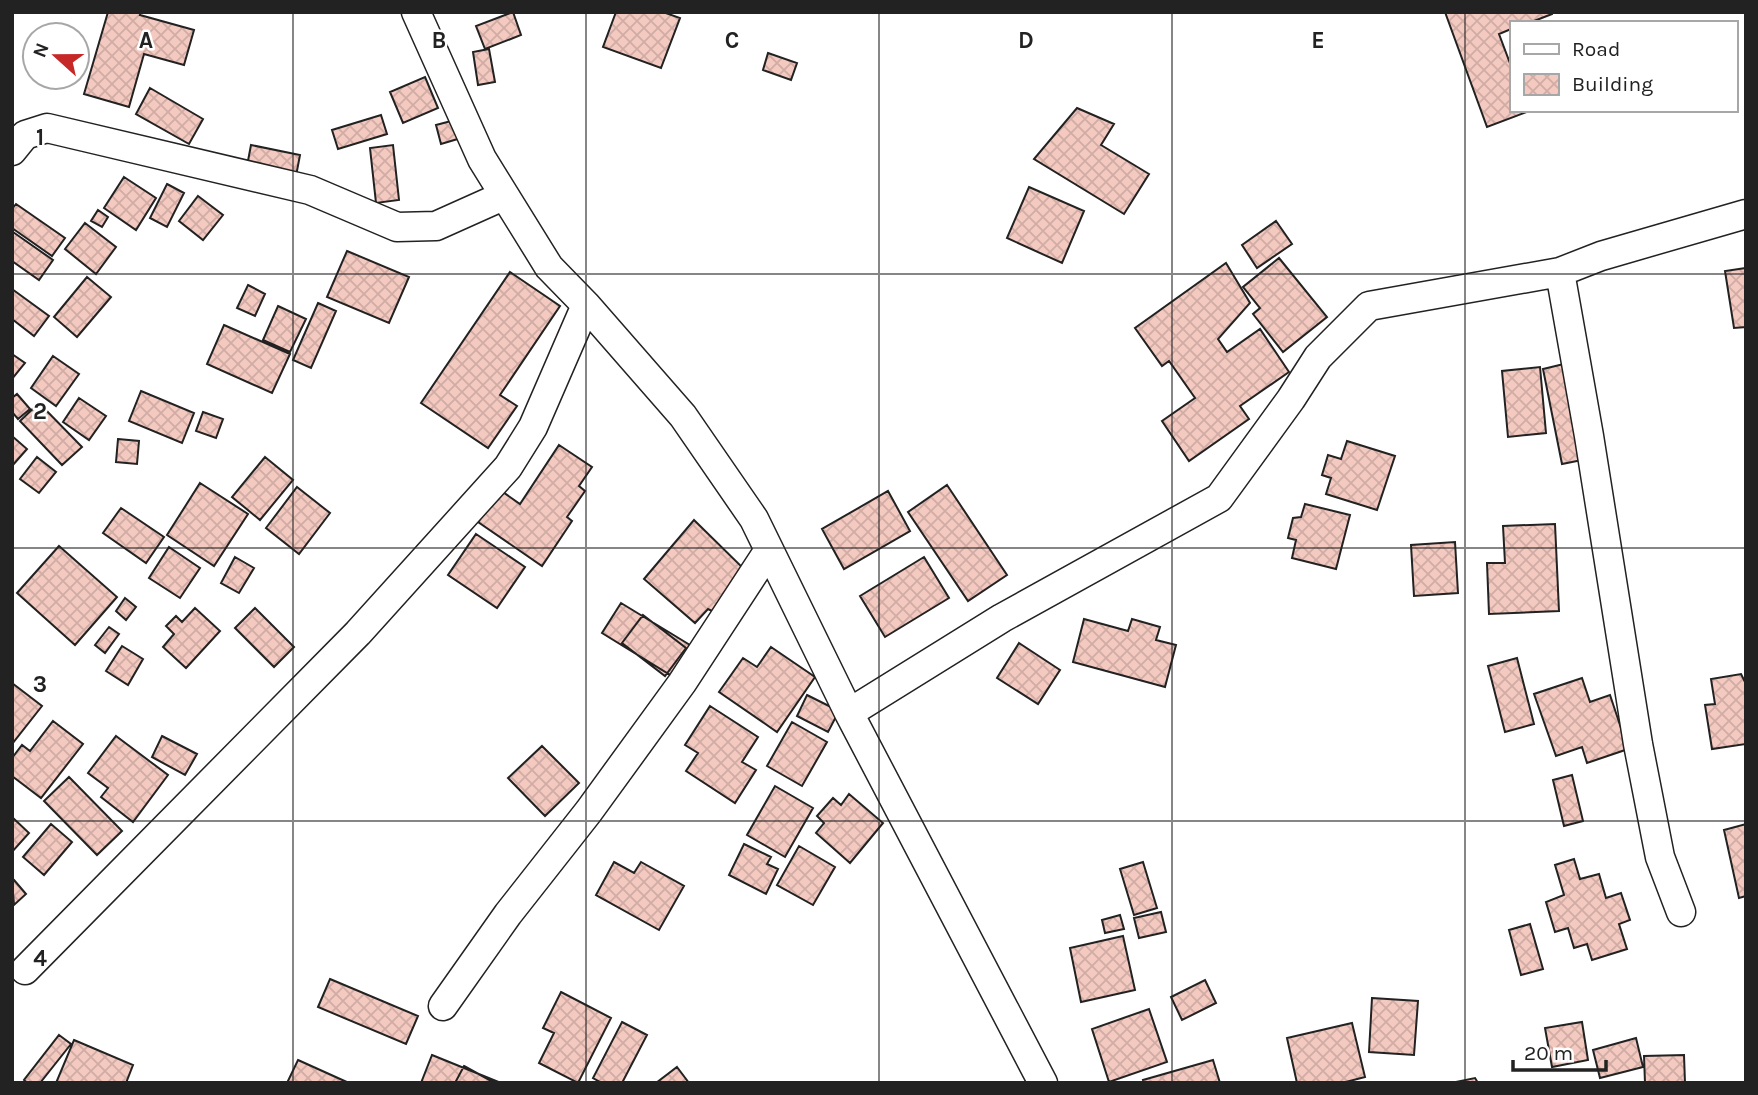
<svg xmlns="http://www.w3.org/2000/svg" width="1758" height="1095" font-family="Karla,sans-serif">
<defs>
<pattern id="building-cross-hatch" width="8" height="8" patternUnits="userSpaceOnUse" patternTransform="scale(1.75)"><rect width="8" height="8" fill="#f3c9c0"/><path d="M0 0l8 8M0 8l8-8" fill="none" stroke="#d0aca5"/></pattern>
</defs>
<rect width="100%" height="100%" fill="#fff"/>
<path fill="url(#building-cross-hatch)" stroke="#222" stroke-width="2" d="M 108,12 L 141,12 L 140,15 L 194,30 L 184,65 L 144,54 L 129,107 L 84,94 Z
M 513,12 L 521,35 L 485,49 L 476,26 Z
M 616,12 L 663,12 L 680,18 L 661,68 L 603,47 Z
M 1445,12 L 1552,12 L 1552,14 L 1529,23 L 1511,23 L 1511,29 L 1499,34 L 1511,66 L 1511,110 L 1532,110 L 1487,127 Z
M 489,49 L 495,82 L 478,85 L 473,52 Z
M 768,53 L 797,63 L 791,80 L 763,70 Z
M 425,77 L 438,108 L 403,123 L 390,92 Z
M 150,88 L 203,119 L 189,144 L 136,114 Z
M 1077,108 L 1114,124 L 1101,145 L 1149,174 L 1124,214 L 1034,159 Z
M 381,115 L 387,134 L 338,149 L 332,130 Z
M 455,120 L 461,138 L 441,144 L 436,125 Z
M 251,145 L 300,155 L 296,176 L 247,166 Z
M 393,145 L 399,200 L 376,203 L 370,148 Z
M 124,177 L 156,198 L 136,230 L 104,208 Z
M 167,184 L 184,193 L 167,227 L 150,218 Z
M 1029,187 L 1084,211 L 1062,263 L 1007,238 Z
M 198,196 L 223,215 L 203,240 L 179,221 Z
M 16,204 L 65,238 L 52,256 L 12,228 L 12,209 Z
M 98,210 L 108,217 L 102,227 L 91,221 Z
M 1276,221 L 1292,244 L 1257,268 L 1242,245 Z
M 85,223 L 116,247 L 96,274 L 65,249 Z
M 13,232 L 53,260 L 39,280 L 12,261 Z
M 347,251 L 409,277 L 389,323 L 327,297 Z
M 1279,258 L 1327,317 L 1283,352 L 1253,314 L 1260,308 L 1243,287 Z
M 1226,263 L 1250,303 L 1218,339 L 1227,352 L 1260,329 L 1289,372 L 1240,406 L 1249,419 L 1189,461 L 1162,421 L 1195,398 L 1169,361 L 1162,366 L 1135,328 Z
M 1746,268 L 1746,327 L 1734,328 L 1725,271 Z
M 510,272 L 560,306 L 500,395 L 517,406 L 488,448 L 421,403 Z
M 87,277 L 111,297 L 77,337 L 54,317 Z
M 248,285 L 265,294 L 255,316 L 237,308 Z
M 12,289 L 49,316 L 34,336 L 12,319 Z
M 318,303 L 336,311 L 311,368 L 293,360 Z
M 278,306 L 306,319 L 290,352 L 263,340 Z
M 224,325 L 290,354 L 272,393 L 207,364 Z
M 12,354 L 25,363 L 12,379 Z
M 53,356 L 79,374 L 56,406 L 31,388 Z
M 1568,363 L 1587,459 L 1562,464 L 1543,369 Z
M 1540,367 L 1546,433 L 1508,437 L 1502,371 Z
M 141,391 L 194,413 L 182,443 L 129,421 Z
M 17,394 L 30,409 L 18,419 L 12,412 L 12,398 Z
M 79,398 L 106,416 L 89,440 L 63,422 Z
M 39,403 L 82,447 L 62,465 L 20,421 Z
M 203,412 L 223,419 L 216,438 L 196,431 Z
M 12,436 L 27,449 L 12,466 Z
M 118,439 L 139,441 L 137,464 L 116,462 Z
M 1347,441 L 1395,456 L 1377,510 L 1326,494 L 1331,478 L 1322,475 L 1328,455 L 1341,459 Z
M 559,445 L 592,467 L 579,486 L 585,491 L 567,517 L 572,521 L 542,566 L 478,522 L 500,490 L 520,504 Z
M 37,457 L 56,472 L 39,493 L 20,479 Z
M 265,457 L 293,480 L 260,520 L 232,497 Z
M 200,483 L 248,514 L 214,566 L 167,535 Z
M 947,485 L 1007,575 L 968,601 L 908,512 Z
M 297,487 L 330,513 L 299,554 L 266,528 Z
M 888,491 L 910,531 L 844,569 L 822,529 Z
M 1305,504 L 1350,515 L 1336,569 L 1292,558 L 1296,540 L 1288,538 L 1293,518 L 1301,517 Z
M 121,508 L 164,537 L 146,563 L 103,533 Z
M 694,520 L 744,569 L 714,612 L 708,609 L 695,623 L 644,579 Z
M 1555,524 L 1559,611 L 1489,614 L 1487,563 L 1505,563 L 1503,526 Z
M 476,534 L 525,567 L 497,608 L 448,575 Z
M 1455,542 L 1458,593 L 1414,596 L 1411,545 Z
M 59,546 L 117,597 L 75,645 L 17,593 Z
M 169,547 L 200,568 L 180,598 L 149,578 Z
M 235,557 L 254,568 L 239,593 L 221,583 Z
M 924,557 L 949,598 L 885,637 L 860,596 Z
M 125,598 L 136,607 L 126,620 L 116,611 Z
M 621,603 L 690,645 L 672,676 L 602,633 Z
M 195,608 L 220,631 L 186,668 L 163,647 L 174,634 L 166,626 L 176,616 L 182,622 Z
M 255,608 L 294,647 L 274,667 L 235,628 Z
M 643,615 L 686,648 L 665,676 L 622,643 Z
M 1084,619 L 1128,631 L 1132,619 L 1160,627 L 1156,640 L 1176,645 L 1165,687 L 1073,662 Z
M 109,627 L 119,634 L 105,653 L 95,645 Z
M 1019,643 L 1060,670 L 1038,704 L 997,678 Z
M 122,646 L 143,659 L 128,685 L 106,671 Z
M 771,647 L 815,677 L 777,732 L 719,692 L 743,658 L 757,667 Z
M 1517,658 L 1534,724 L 1505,732 L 1488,666 Z
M 1741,674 L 1746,684 L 1746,744 L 1712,749 L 1705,705 L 1715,704 L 1711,679 Z
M 1582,678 L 1590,702 L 1610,695 L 1628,749 L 1587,763 L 1582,747 L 1556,756 L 1534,694 Z
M 12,683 L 42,706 L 12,744 Z
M 807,695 L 839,711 L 828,732 L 797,716 Z
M 710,706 L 758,737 L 742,762 L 756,770 L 735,803 L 686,771 L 698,753 L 685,745 Z
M 53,721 L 83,744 L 41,798 L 12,776 L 12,758 L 22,745 L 30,751 Z
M 792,722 L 827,742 L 802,786 L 767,766 Z
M 116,736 L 168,775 L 133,822 L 101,797 L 108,788 L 88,773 Z
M 162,736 L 197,754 L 185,775 L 152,757 Z
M 542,746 L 579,783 L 545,816 L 508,778 Z
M 1572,775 L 1583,821 L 1564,826 L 1553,780 Z
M 69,777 L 122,831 L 97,855 L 44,801 Z
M 775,786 L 813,808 L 785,857 L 747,835 Z
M 849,794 L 883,823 L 850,863 L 816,833 L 824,823 L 817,816 L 833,798 L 841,805 Z
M 12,817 L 29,833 L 12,852 Z
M 51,824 L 72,842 L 44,875 L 23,857 Z
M 1746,824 L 1746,896 L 1739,898 L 1724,830 Z
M 744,844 L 771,857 L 767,864 L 778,869 L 766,894 L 729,875 Z
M 799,846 L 835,867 L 813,905 L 777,885 Z
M 1574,859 L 1580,879 L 1599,874 L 1606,898 L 1621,893 L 1630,920 L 1619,924 L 1627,949 L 1592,960 L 1587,944 L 1574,948 L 1568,928 L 1555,932 L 1546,902 L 1564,895 L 1555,865 Z
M 614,862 L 634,873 L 641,862 L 684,886 L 659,930 L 596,895 Z
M 1143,862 L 1157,908 L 1134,915 L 1120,869 Z
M 14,880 L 26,894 L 14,905 L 12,881 Z
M 1161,912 L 1166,932 L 1139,938 L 1134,918 Z
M 1120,915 L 1124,929 L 1105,933 L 1102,920 Z
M 1530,924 L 1543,969 L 1521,975 L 1509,930 Z
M 1123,936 L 1135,990 L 1081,1002 L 1070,948 Z
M 330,979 L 418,1016 L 406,1044 L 318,1007 Z
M 1205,980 L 1216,1003 L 1182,1020 L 1171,997 Z
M 561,992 L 611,1018 L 578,1083 L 539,1063 L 554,1033 L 543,1028 Z
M 1372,998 L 1418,1001 L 1414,1055 L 1369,1052 Z
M 1149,1009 L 1167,1062 L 1109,1082 L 1092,1029 Z
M 622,1022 L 647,1035 L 622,1083 L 602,1083 L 593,1078 Z
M 1582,1022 L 1588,1060 L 1552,1067 L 1545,1028 Z
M 1352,1023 L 1365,1077 L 1342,1083 L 1297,1083 L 1287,1038 Z
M 59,1035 L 71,1044 L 40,1083 L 27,1083 L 24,1080 Z
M 1636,1038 L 1643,1067 L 1600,1078 L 1593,1050 Z
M 74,1040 L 133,1065 L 126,1083 L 56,1083 Z
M 432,1055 L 501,1083 L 421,1083 Z
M 1684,1055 L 1685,1083 L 1645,1083 L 1644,1056 Z
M 298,1060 L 349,1083 L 287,1083 Z
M 1213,1060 L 1220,1083 L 1144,1083 L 1143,1080 Z
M 464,1066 L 495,1083 L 455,1083 Z
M 677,1067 L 689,1083 L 656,1083 Z
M 1475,1078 L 1478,1083 L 1451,1083 Z"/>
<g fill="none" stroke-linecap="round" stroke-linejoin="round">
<defs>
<path id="minor" d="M 416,12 L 482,159 L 549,267 L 586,305 L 683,416 L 754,519 L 849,713 L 1043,1083
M 12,151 L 25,135 L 47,128 L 310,190 L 397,227 L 436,226 L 503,196
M 1560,272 L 1589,436 L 1638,744 L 1660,857 L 1681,912
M 849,713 L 1002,618 L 1219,498 L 1291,399 L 1318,357 L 1369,306 L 1560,272 L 1601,256 L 1746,214
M 25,970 L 358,633 L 508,467 L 533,427 L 586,305
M 443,1006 L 508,914 L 589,811 L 682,683 L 769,550"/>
</defs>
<use href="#minor" stroke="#222" stroke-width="31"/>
<use href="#minor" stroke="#fff" stroke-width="28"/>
</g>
<path fill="none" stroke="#222" stroke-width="2" stroke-opacity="0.55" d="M 293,12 L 293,1083M 586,12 L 586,1083M 879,12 L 879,1083M 1172,12 L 1172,1083M 1465,12 L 1465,1083M 12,274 L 1746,274M 12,548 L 1746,548M 12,821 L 1746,821"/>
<g font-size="23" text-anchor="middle" font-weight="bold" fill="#222" stroke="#fff" stroke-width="5" stroke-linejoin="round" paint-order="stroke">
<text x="146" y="48">A</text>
<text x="439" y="48">B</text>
<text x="732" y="48">C</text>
<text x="1026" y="48">D</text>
<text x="1318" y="48">E</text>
<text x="40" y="145">1</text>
<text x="40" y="419">2</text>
<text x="40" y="692">3</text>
<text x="40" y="966">4</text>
</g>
<rect width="1758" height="1095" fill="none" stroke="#222222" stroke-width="28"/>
<rect x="1510" y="21" width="228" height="91" fill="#ffffff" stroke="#a7a7a7" stroke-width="2"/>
<rect x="1524" y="44" width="35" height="10" fill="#ffffff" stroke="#a7a7a7" stroke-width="2"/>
<text x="1572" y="56" font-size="21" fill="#222222">Road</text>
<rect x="1524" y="74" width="35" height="21" fill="url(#building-cross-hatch)" stroke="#a7a7a7" stroke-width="2"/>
<text x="1572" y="91" font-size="21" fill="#222222">Building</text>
<g transform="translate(56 56) rotate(291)"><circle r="33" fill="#ffffff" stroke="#a7a7a7" stroke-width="2"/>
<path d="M0-5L12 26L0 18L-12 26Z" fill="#c62828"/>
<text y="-10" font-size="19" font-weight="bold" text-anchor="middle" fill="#222222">N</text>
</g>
<path d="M1513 1060v10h93v-10" fill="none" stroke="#222222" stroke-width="3.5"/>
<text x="1524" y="1060" font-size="21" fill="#222222" stroke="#ffffff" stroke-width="5" paint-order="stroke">20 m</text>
</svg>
